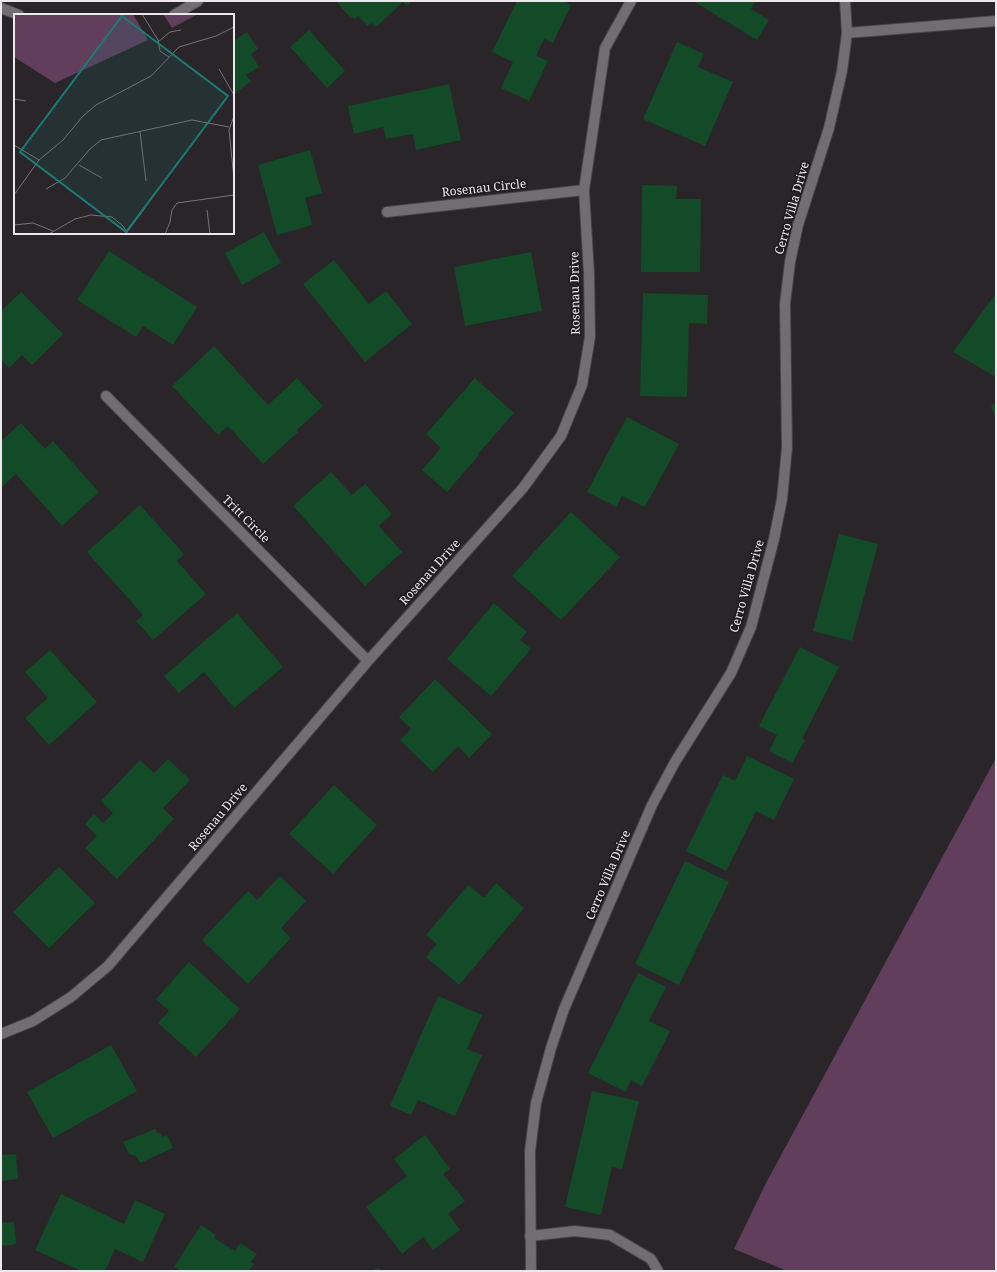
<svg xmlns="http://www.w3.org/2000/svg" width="997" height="1272" font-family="'Noto Serif',serif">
<rect width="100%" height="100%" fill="#292529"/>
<path fill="#603e5c" d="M 996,758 L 996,1271 L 787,1271 L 734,1249 L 766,1183 Z"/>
<path fill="#134b28" d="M 336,1 L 412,1 L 407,6 L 403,2 L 376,27 L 372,23 L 368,26 L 358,16 L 355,19 L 348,15 Z
M 517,1 L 564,1 L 571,5 L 553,43 L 544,39 L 536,56 L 548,61 L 529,101 L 501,88 L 513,62 L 492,52 Z
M 693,1 L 756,1 L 751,9 L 769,20 L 757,40 Z
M 309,30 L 345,71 L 327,88 L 290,47 Z
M 247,32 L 258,49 L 251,54 L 259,67 L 246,75 L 251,81 L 233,95 L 233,41 Z
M 677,42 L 704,54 L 698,67 L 733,82 L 705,146 L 643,119 Z
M 449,84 L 461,140 L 416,150 L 413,134 L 386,139 L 383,127 L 354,134 L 348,106 Z
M 13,93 L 15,93 L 15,106 L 14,106 Z
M 310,150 L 322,193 L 305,198 L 312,225 L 277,235 L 258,165 Z
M 642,185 L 677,186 L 676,199 L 701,199 L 700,272 L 641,272 Z
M 264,232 L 281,263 L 242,285 L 225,253 Z
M 109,251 L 197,307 L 173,345 L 143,326 L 136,337 L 77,300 Z
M 531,252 L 542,311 L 465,326 L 454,267 Z
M 334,260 L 369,304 L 386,291 L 412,324 L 365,362 L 303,284 Z
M 21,292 L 63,334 L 32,365 L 22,355 L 9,368 L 1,360 L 1,311 Z
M 643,293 L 708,295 L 707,324 L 689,323 L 687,397 L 640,396 Z
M 994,296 L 996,297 L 996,377 L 953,352 Z
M 214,346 L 268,405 L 297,378 L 323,406 L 296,431 L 298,432 L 263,464 L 228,426 L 218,435 L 172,386 Z
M 475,378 L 514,413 L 478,454 L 479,455 L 447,492 L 422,470 L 441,448 L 426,434 Z
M 996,403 L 996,419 L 991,405 Z
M 627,417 L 679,444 L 645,507 L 622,496 L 616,507 L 587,492 Z
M 21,423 L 45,449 L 53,441 L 99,492 L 62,526 L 16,474 L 3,486 L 1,484 L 1,441 Z
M 331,472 L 352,495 L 365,484 L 392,514 L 379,526 L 402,552 L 365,586 L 293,506 Z
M 140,505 L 184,554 L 177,561 L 206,594 L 153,640 L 136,621 L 143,615 L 87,552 Z
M 571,512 L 620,557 L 561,620 L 512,576 Z
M 839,534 L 878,544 L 852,641 L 813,631 Z
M 494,603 L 527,632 L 520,640 L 531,649 L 491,696 L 447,659 Z
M 237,613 L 283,667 L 234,708 L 204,672 L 179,693 L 164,676 Z
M 800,647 L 839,667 L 802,739 L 805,740 L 792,763 L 769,751 L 777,735 L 759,726 Z
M 50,650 L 97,702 L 49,745 L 25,718 L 48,698 L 25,672 Z
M 435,679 L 492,734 L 469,758 L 458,746 L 433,772 L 400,740 L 411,729 L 399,717 Z
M 747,756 L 794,779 L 774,820 L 756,811 L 726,871 L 686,851 L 723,775 L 735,781 Z
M 168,759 L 190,780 L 163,808 L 174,819 L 117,879 L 85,848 L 97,836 L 85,824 L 94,814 L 103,823 L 113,813 L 101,801 L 140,760 L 154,773 Z
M 334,785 L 377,825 L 333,874 L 289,834 Z
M 685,861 L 729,882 L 679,985 L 635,964 Z
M 59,867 L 95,903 L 49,948 L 13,912 Z
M 280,876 L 306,901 L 281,928 L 291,938 L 248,984 L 202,940 L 248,891 L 257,900 Z
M 496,883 L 524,908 L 459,985 L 426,957 L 437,944 L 426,935 L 468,885 L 484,898 Z
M 189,962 L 240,1009 L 196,1057 L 158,1023 L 169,1011 L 156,999 Z
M 638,973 L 666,987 L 649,1021 L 670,1031 L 642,1086 L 631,1080 L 626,1092 L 588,1073 Z
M 438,996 L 482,1015 L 467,1049 L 482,1055 L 455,1116 L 418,1100 L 411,1115 L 390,1106 Z
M 111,1045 L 137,1091 L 53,1138 L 27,1092 Z
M 592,1091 L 639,1101 L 622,1169 L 612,1167 L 601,1215 L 565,1207 Z
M 155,1129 L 157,1133 L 161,1134 L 162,1137 L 167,1135 L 173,1148 L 140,1163 L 136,1156 L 129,1154 L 123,1142 Z
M 425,1135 L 450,1169 L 443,1174 L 465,1201 L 448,1214 L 460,1230 L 433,1250 L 423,1237 L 402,1254 L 366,1207 L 407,1176 L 394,1159 Z
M 16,1154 L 18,1179 L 1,1181 L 1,1155 Z
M 61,1194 L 124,1224 L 135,1200 L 165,1214 L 143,1262 L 115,1249 L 105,1271 L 81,1271 L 35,1250 Z
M 14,1222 L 16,1244 L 1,1246 L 1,1223 Z
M 201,1225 L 216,1235 L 214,1238 L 235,1251 L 240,1243 L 257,1254 L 251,1262 L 254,1264 L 249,1271 L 181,1271 L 174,1267 Z
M 379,1268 L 380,1271 L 369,1271 Z"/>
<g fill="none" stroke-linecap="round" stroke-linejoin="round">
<defs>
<path id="minor" d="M 1,8 L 19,15
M 174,15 L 198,1
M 847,33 L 996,21
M 387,212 L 584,190
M 106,396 L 368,661
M 1,1034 L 33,1021 L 71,997 L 108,966 L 368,661 L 523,488 L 561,436 L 582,385 L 590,337 L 589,274 L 584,190 L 605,48 L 631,1
M 530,1236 L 575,1231 L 610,1235 L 651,1259 L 658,1271"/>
<path id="tertiary" d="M 531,1271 L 530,1151 L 536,1103 L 551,1048 L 564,1009 L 652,805 L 675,762 L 731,673 L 751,627 L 774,539 L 782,499 L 787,448 L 785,304 L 790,262 L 798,225 L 829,128 L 842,71 L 847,33 L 845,1"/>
</defs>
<use href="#minor" stroke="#464346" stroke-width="12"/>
<use href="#tertiary" stroke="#464346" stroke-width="12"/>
<use href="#minor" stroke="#726d71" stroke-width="10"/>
<use href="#tertiary" stroke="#726d71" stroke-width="10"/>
</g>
<g text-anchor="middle" stroke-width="3.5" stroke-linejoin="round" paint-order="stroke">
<g font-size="12" fill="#ece9ec" stroke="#201c1f">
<text transform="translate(484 188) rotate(-6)" y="4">Rosenau Circle</text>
<text transform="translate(792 208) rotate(-74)" y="4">Cerro Villa Drive</text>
<text transform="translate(575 293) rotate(-91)" y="4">Rosenau Drive</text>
<text transform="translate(246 519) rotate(45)" y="4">Tritt Circle</text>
<text transform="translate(430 572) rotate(-48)" y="4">Rosenau Drive</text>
<text transform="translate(747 586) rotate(-74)" y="4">Cerro Villa Drive</text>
<text transform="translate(218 817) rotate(-50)" y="4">Rosenau Drive</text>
<text transform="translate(608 875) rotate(-67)" y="4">Cerro Villa Drive</text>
</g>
</g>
<g transform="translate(14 14)">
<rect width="220" height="220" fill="#292529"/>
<path d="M 0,0 L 119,0 L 134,26 L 41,69 L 0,43 ZM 149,0 L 184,0 L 158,14 Z" fill="#603e5c"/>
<path fill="none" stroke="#777377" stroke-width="1" d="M 128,0 L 144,26 L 146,37 L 155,43M 144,28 L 156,18 L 167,16M 205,55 L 220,81M 0,85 L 12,87M 220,102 L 215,116 L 220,165M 126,118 L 132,167M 0,131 L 25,146M 65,151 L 88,164M 32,175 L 51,164 L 76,135 L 87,126 L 178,106 L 215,113M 0,181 L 25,146 L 49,126 L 69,102 L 82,91 L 137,62 L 165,33 L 202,22 L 220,13M 193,196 L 196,220M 0,211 L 19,209 L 39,217M 113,218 L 131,194M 35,220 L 61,205 L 77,201 L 98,203 L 109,212 L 114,220M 151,220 L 156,208 L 158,196 L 163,189 L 220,181"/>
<path fill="#1a7c74" fill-opacity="0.15" stroke="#1a7c74" stroke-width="2" d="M 108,2 L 214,82 L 112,218 L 6,138 Z"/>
<rect width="220" height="220" fill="none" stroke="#ece9ec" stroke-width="2"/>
</g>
<rect width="997" height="1272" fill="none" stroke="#ece9ec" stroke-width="4"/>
</svg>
